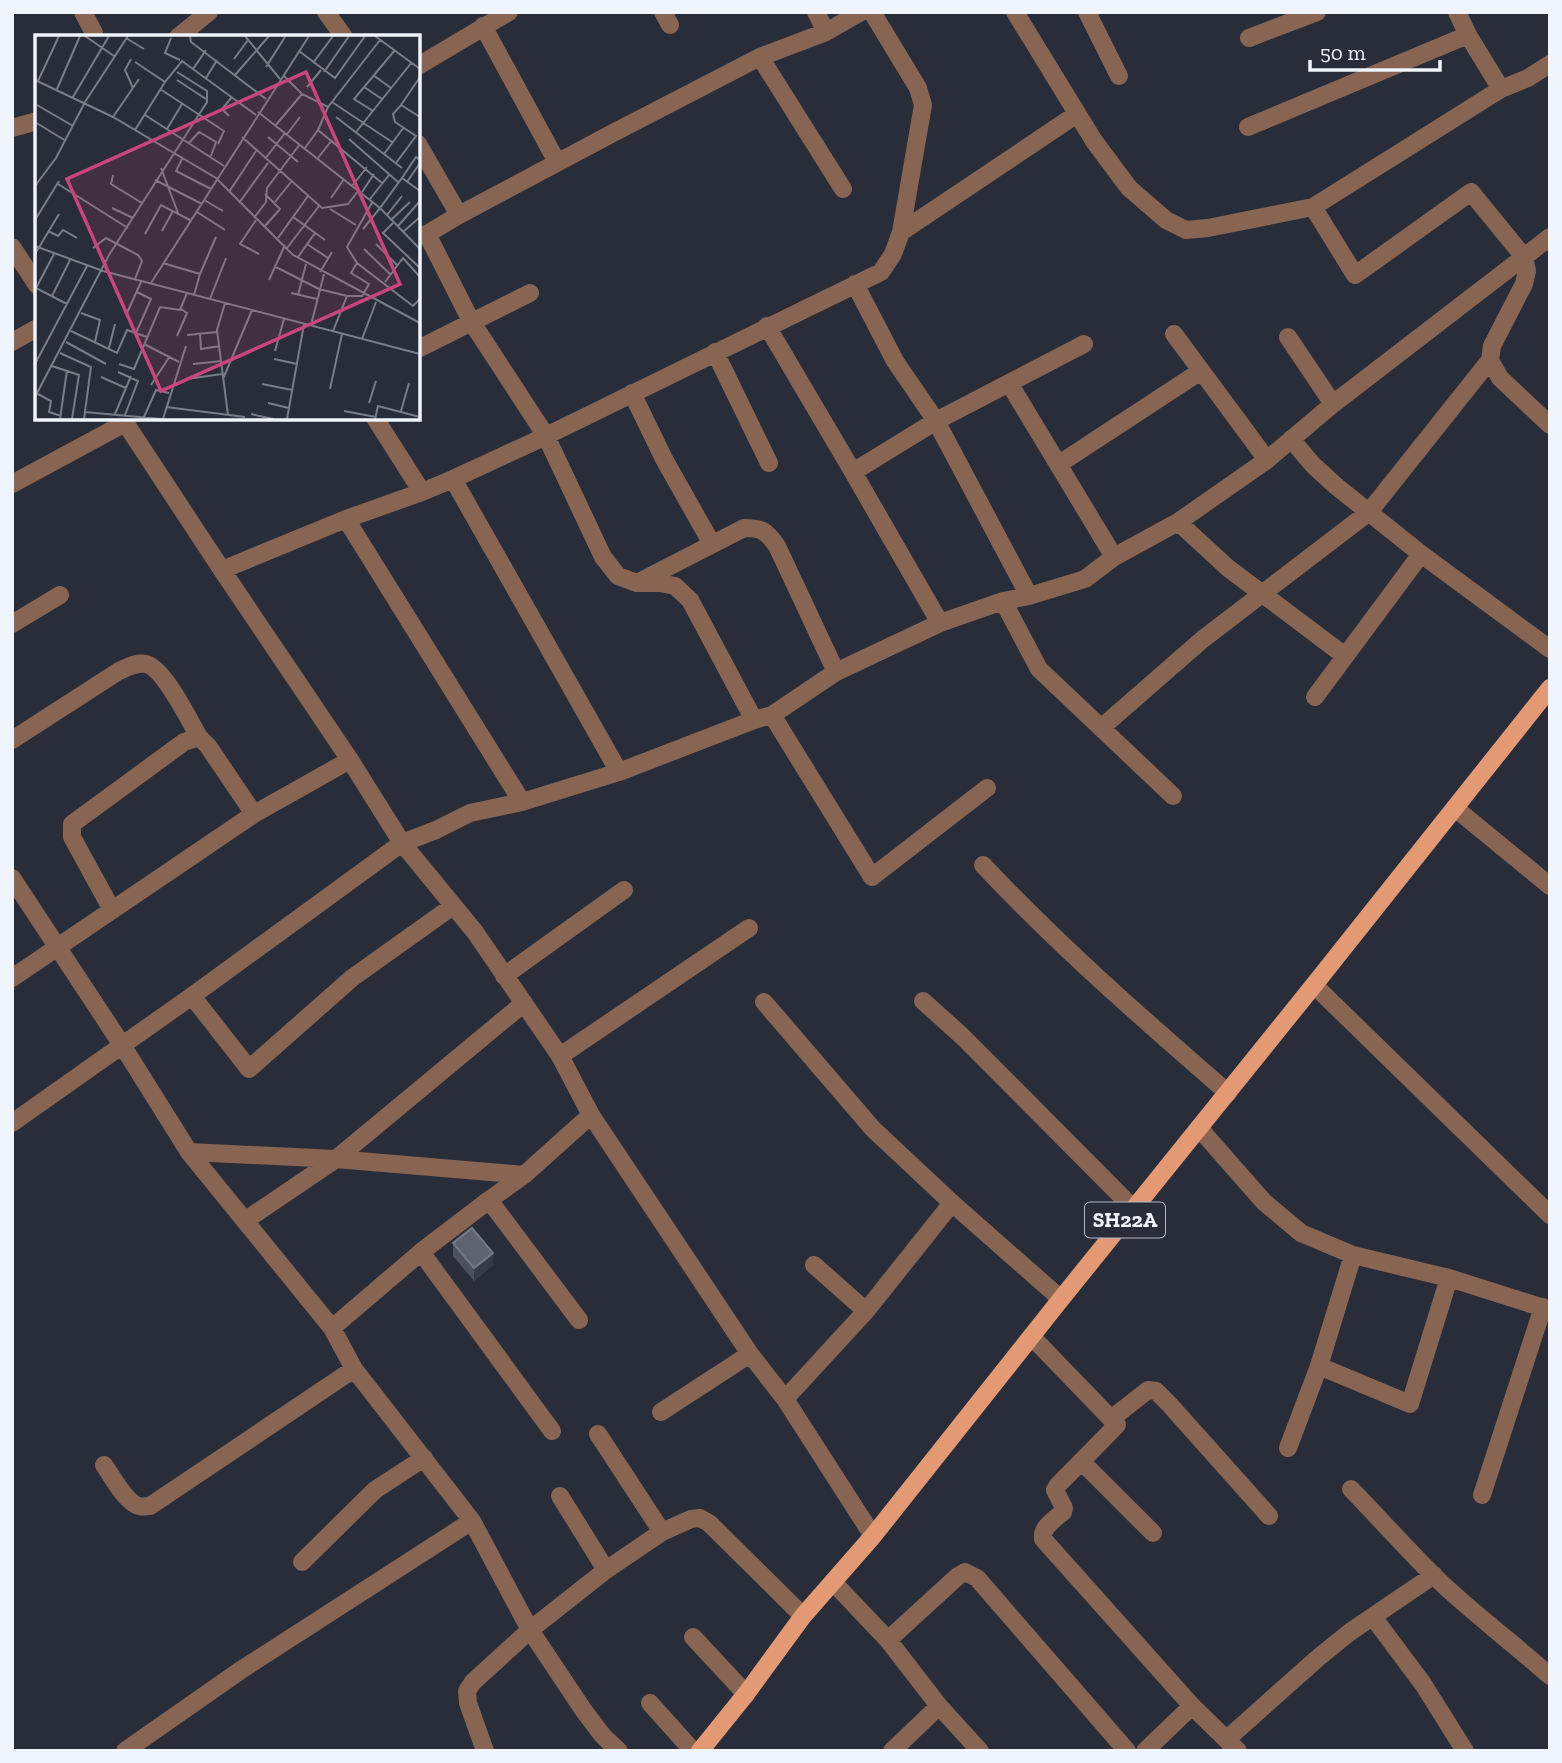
<svg xmlns="http://www.w3.org/2000/svg" width="1562" height="1763" font-family="'Zilla Slab',serif">
<rect width="100%" height="100%" fill="#282d39"/>
<g fill="none" stroke-linecap="round" stroke-linejoin="round">
<path stroke="#886452" stroke-width="18" d="M 83,12 L 94,33
M 326,12 L 344,37
M 663,12 L 670,25
M 816,12 L 826,32
M 1015,12 L 1094,141 L 1129,188 L 1166,220 L 1186,230 L 1208,228 L 1313,207 L 1501,89 L 1528,78 L 1550,64
M 1087,12 L 1119,76
M 1457,12 L 1468,35 L 1501,89
M 483,26 L 557,162
M 178,37 L 209,12
M 1249,38 L 1317,12
M 760,57 L 843,189
M 418,66 L 509,12
M 1248,127 L 1468,35
M 12,128 L 37,121
M 418,144 L 459,215
M 1313,207 L 1355,275 L 1471,192 L 1524,257 L 1527,271 L 1524,284 L 1492,346 L 1490,360 L 1500,378 L 1550,425
M 901,232 L 1077,114
M 427,234 L 471,321 L 546,436 L 603,557 L 618,576 L 637,583 L 660,583 L 675,586 L 690,600 L 754,720
M 418,236 L 427,234 L 459,215 L 613,133 L 760,57 L 826,32 L 861,12
M 12,247 L 37,285
M 855,284 L 895,361 L 936,421 L 1029,596
M 767,326 L 853,472
M 1174,334 L 1267,460
M 1288,337 L 1333,404
M 12,342 L 37,328
M 418,349 L 530,293
M 715,352 L 769,463
M 1009,383 L 1114,557
M 632,393 L 664,459 L 712,544
M 122,418 L 222,570 L 350,760 L 402,843 L 475,932 L 560,1056 L 591,1115 L 750,1354 L 785,1399 L 873,1536
M 375,418 L 422,492
M 1291,439 L 1313,465 L 1336,486 L 1421,554 L 1550,649
M 1059,464 L 1201,371
M 453,479 L 619,772
M 12,484 L 125,423
M 346,519 L 522,802
M 1178,522 L 1228,568 L 1345,656
M 222,570 L 346,519 L 422,492 L 453,479 L 546,436 L 881,272 L 893,254 L 901,232 L 923,105 L 918,88 L 872,12
M 639,582 L 744,528 C 763,528 766,531 777,546 L 836,672
M 1003,601 L 1039,669 L 1173,796
M 940,623 L 853,472 L 936,421 L 1084,344
M 12,624 L 60,595
M 1315,697 L 1421,554
M 772,715 L 872,877 L 987,788
M 1101,728 L 1203,639 L 1369,512 L 1490,360
M 12,740 L 119,671 C 128,667 136,662 146,664 C 164,668 189,720 199,737
M 1455,808 L 1550,886
M 983,865 C 1060,947 1143,1019 1228,1093
M 12,878 L 122,1045 L 189,1152 L 332,1328 L 354,1369 L 472,1521 L 530,1630 L 584,1711 L 603,1736 L 619,1751
M 112,910 L 72,837 L 72,824 L 184,742 L 199,737 L 208,746 L 254,814
M 504,976 L 624,890
M 12,978 L 254,814 L 350,760
M 1314,985 L 1550,1215
M 192,996 L 249,1069 L 352,978 L 453,906
M 923,1001 L 963,1037 L 1134,1209
M 764,1002 L 873,1129 L 952,1203
M 560,1056 L 749,928
M 12,1123 L 192,996 L 402,843 L 436,830 L 470,813 L 522,802 L 619,772 L 754,720 L 772,715 L 836,672 L 940,623 L 1003,601 L 1029,596 L 1085,579 L 1114,557 L 1178,522 L 1267,460 L 1333,404 L 1550,237
M 1199,1128 L 1264,1202 L 1301,1233 L 1353,1255 L 1449,1278 L 1550,1310
M 189,1152 L 336,1159 L 524,1175
M 489,1200 L 579,1320
M 246,1220 L 336,1159 L 524,1003
M 814,1265 L 866,1311
M 332,1328 L 421,1252
M 1032,1337 L 1117,1425 L 1058,1485 L 1055,1490 L 1064,1508 L 1063,1512 C 1055,1519 1041,1527 1043,1539 L 1192,1706 L 1238,1751
M 1319,1366 L 1410,1404 L 1449,1278
M 785,1399 L 866,1311 L 952,1203 L 1061,1299
M 661,1412 L 750,1354
M 1111,1419 L 1148,1390 L 1156,1391 L 1170,1405 L 1269,1516
M 552,1431 L 421,1252 L 489,1200 L 524,1175 L 591,1115
M 598,1434 L 662,1532
M 1288,1448 L 1319,1366 L 1353,1255
M 1082,1462 L 1153,1533
M 104,1465 C 112,1476 126,1503 139,1506 C 142,1507 146,1506 150,1506 L 354,1369
M 1351,1489 C 1379,1518 1406,1548 1434,1576 C 1471,1612 1512,1642 1550,1676
M 1482,1495 L 1543,1307
M 560,1496 L 606,1570
M 302,1562 L 375,1490 L 424,1458
M 833,1582 L 888,1640 L 939,1706 L 980,1751
M 1373,1617 L 1423,1684 L 1465,1751
M 693,1637 L 746,1694
M 888,1640 L 958,1576 L 965,1572 L 977,1578 L 1127,1751
M 650,1703 L 693,1751
M 1227,1739 L 1319,1657 L 1350,1632 L 1434,1575
M 125,1751 L 241,1670 L 472,1521
M 485,1751 L 468,1703 L 467,1691 L 473,1682 L 530,1630 L 606,1570 L 662,1532 L 691,1519 L 700,1518 L 709,1523 L 803,1616
M 892,1751 L 939,1706
M 1145,1751 L 1192,1706"/>
<path stroke="#e39974" stroke-width="18" d="M 700,1751 L 746,1694 L 803,1616 L 873,1536 L 1061,1299 L 1314,985 L 1550,688"/>
</g>
<path fill="#4b515e" d="M 453,1243 L 493,1265 L 474,1281 L 453,1256 Z"/>
<path fill="#363b48" d="M 493,1253 L 493,1265 L 474,1281 L 474,1268 Z"/>
<path fill="#5d636f" stroke="#747a85" stroke-width="2" d="M 472,1228 L 493,1253 L 474,1268 L 453,1243 Z"/>
<g text-anchor="middle" stroke-width="7" stroke-linejoin="round" paint-order="stroke">
<rect fill="#282d39" stroke="#b4b8c2" stroke-width="2" x="1085" y="1202.5" width="80" height="35" rx="5"/>
<g font-size="21" font-weight="bold" fill="#f0f4fc">
<text x="1125" y="1227">SH22A</text>
</g>
</g>
<g transform="translate(35 35)">
<rect width="385" height="385" fill="#282d39"/>
<path fill="none" stroke="#787d87" stroke-width="2" d="M 50,1 L 79,21M 155,1 L 156,7 L 231,64M 210,1 L 245,44M 340,1 L 385,34M 91,3 L 109,14M 136,3 L 130,18 L 145,25M 264,16 L 300,43 L 330,1M 96,24 L 90,35 L 98,53M 199,24 L 213,5M 100,27 L 130,47 L 147,26 L 221,80M 278,28 L 298,1M 231,32 L 250,2M 158,34 L 171,15M 289,37 L 314,1M 200,40 L 234,1M 248,40 L 267,59 L 293,72 L 345,5M 338,40 L 356,53M 171,43 L 182,25M 0,45 L 78,82 L 181,143 L 258,220 L 385,288M 142,45 L 171,64M 3,46 L 24,1M 272,52 L 286,35M 329,52 L 347,64M 22,54 L 45,1M 125,54 L 189,96 L 183,109M 38,62 L 74,1M 297,67 L 357,107M 2,70 L 38,91M 366,70 L 385,42M 338,76 L 319,64 L 360,15M 223,77 L 345,173 L 367,143 L 385,156M 110,80 L 189,131M 194,81 L 187,74 L 197,62M 78,82 L 104,44M 301,82 L 367,133M 0,87 L 31,106M 240,91 L 267,59M 132,94 L 147,69M 100,95 L 130,47M 283,95 L 293,72M 321,97 L 377,27M 252,99 L 265,82M 207,102 L 287,173 L 313,169 L 323,156M 233,102 L 263,127M 314,104 L 363,147M 154,108 L 164,97 L 181,107 L 176,121M 270,113 L 283,95 L 347,148M 349,119 L 369,92M 283,123 L 297,105M 147,124 L 141,136 L 176,154M 230,124 L 250,98M 361,128 L 381,101 L 360,87 L 358,79 L 366,70 L 385,82M 126,133 L 143,178M 78,140 L 76,149 L 107,168M 367,143 L 381,122 L 385,125M 120,145 L 167,169M 372,147 L 385,128M 23,149 L 93,193M 0,151 L 21,123 L 50,67 L 93,1M 317,151 L 332,132M 194,157 L 221,116M 327,157 L 339,139M 296,163 L 309,144M 335,164 L 354,140M 169,165 L 188,176M 338,166 L 312,212 L 322,228 L 378,271 L 385,264M 240,167 L 256,147M 204,168 L 233,128M 77,173 L 98,183M 295,174 L 321,190M 162,177 L 190,195M 352,180 L 367,161M 258,182 L 273,161M 219,183 L 231,167 L 232,153 L 265,109M 0,185 L 24,146M 221,185 L 205,209 L 224,219M 356,185 L 375,167M 358,188 L 348,198 L 385,233M 230,191 L 245,174 L 230,159M 363,191 L 385,166M 328,194 L 345,173 L 385,214M 13,196 L 23,201 L 28,195 L 42,203M 127,196 L 138,176M 368,197 L 385,182M 110,199 L 126,170 L 155,185M 243,203 L 258,182 L 290,205M 272,209 L 293,223M 341,209 L 362,230M 0,211 L 68,236 L 385,319M 58,213 L 71,203 L 103,220 L 107,226 L 100,244M 252,213 L 284,171M 329,214 L 355,239M 0,219 L 24,179M 263,222 L 280,198M 128,228 L 165,239 L 159,260M 239,231 L 284,254 L 312,261M 285,237 L 297,217M 165,239 L 181,202M 234,245 L 250,210M 350,247 L 368,223 L 385,242M 116,248 L 274,1M 1,253 L 32,269M 0,255 L 19,219M 256,258 L 282,264M 263,260 L 271,229M 17,261 L 35,225M 175,264 L 191,223M 190,268 L 182,295 L 193,380M 46,278 L 65,285 L 60,307M 92,278 L 106,247M 276,290 L 289,239M 36,296 L 82,318 L 92,295 L 112,302M 298,296 L 312,261 L 327,261 L 334,249 L 316,238 L 322,228M 101,298 L 116,264 L 102,257M 165,299 L 166,314 L 185,311M 152,300 L 182,297M 142,301 L 152,278 L 146,274M 327,304 L 341,267M 31,307 L 71,329M 109,309 L 144,327M 74,313 L 80,289M 240,316 L 249,284M 25,318 L 56,332 L 49,384M 239,324 L 262,329M 0,329 L 52,231M 84,329 L 99,334 L 125,272 L 145,275 L 152,258M 158,329 L 187,326M 17,331 L 44,340 L 37,384M 83,337 L 103,346 L 90,380M 66,342 L 91,353M 152,344 L 187,339M 188,344 L 217,275M 227,349 L 257,355M 116,350 L 135,321M 295,354 L 307,299M 1,358 L 16,366 L 14,377 L 26,381M 0,362 L 74,220 L 172,67 L 172,56 L 142,37M 233,368 L 254,373M 334,368 L 341,346M 131,372 L 210,382M 309,376 L 341,382M 366,376 L 374,348M 50,377 L 126,384M 80,379 L 96,341M 216,379 L 238,384M 109,382 L 121,355 L 134,358M 25,384 L 32,335M 128,384 L 151,311M 252,384 L 269,289M 340,384 L 343,371 L 385,382"/>
<path fill="#cb447b" fill-opacity="0.15" stroke="#cb447b" stroke-width="3.5" d="M 271,37 L 365,249 L 126,356 L 32,144 Z"/>
<rect width="385" height="385" fill="none" stroke="#f0f4fc" stroke-width="3.5"/>
</g>
<rect width="1562" height="1763" fill="none" stroke="#f0f4fc" stroke-width="28"/>
<path d="M1310 60v10h130v-10" fill="none" stroke="#f0f4fc" stroke-width="3.5"/>
<text x="1320" y="60" font-size="21" fill="#f0f4fc" stroke="#282d39" stroke-width="5" paint-order="stroke">50 m</text>
</svg>
